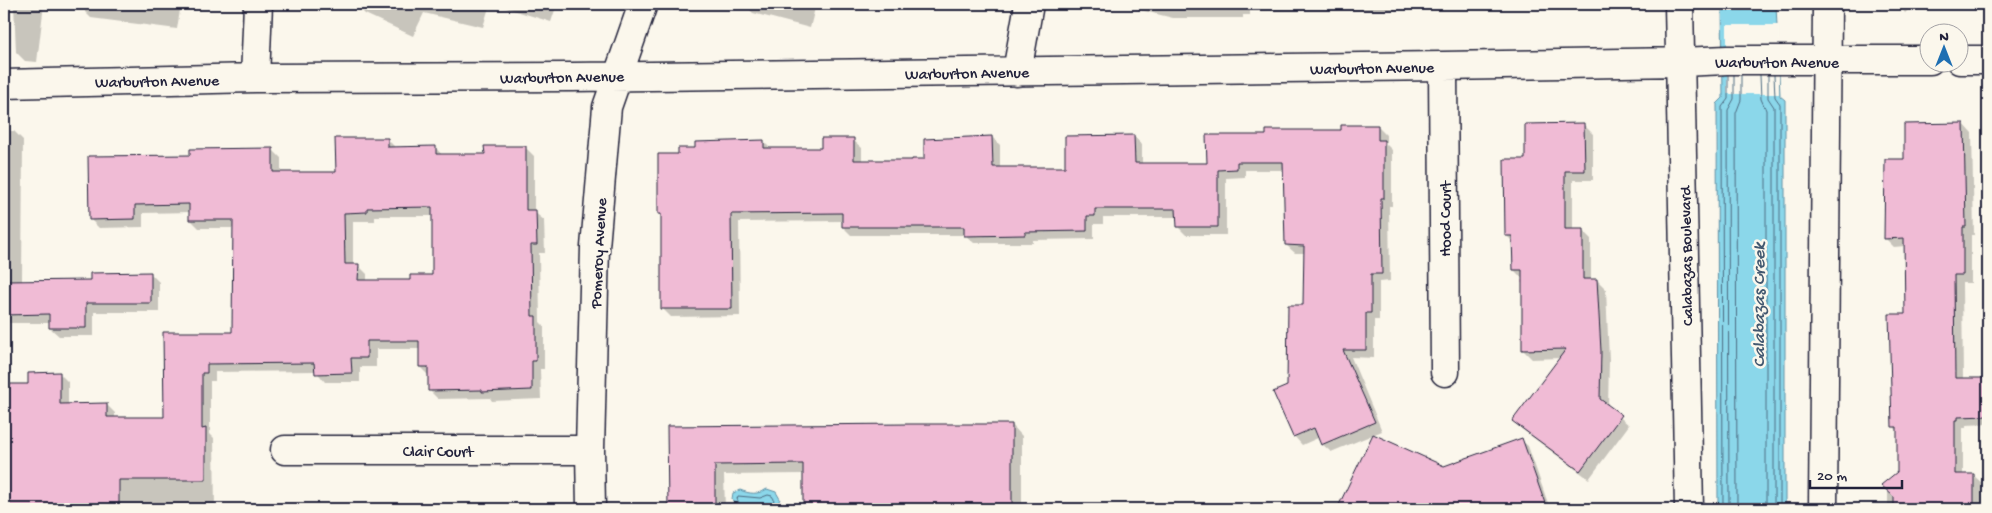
<svg xmlns="http://www.w3.org/2000/svg" width="1992" height="513" font-family="'Gochi Hand',sans-serif">
<rect width="100%" height="100%" fill="#fbf7ec"/>
<filter id="ink" filterUnits="userSpaceOnUse"><feTurbulence type="fractalNoise" baseFrequency=".02" numOctaves="2"/><feDisplacementMap in="SourceGraphic" scale="10" xChannelSelector="R" yChannelSelector="G"/><feConvolveMatrix kernelMatrix="1 2 1 2 8 2 1 2 1" color-interpolation-filters="sRGB"/></filter>
<g filter="url(#ink)">
<path fill="#8bd7ea" stroke="#618fa4" d="M 1722,4 L 1776,4 L 1780,96 L 1785,100 L 1785,509 L 1718,509 L 1717,104 L 1723,98 Z
M 767,489 L 776,492 L 780,499 L 775,509 L 740,509 L 735,505 L 732,499 L 733,493 L 740,490 C 750,494 757,495 767,489 Z"/>
<path fill="#fbf7ec" d="M 1727,25 L 1779,25 L 1779,94 L 1727,94 Z"/>
<path fill="#0003" fill-rule="evenodd" d="M 4,4 L 44,4 L 37,62 L 25,61 L 16,52 L 14,5 Z
M 86,4 L 181,4 L 177,29 L 91,18 L 85,12 Z
M 358,4 L 490,4 L 483,27 L 424,13 L 413,36 L 365,14 L 357,6 Z
M 494,4 L 565,4 L 564,6 L 557,4 L 551,22 Z
M 747,4 L 816,4 L 810,28 L 753,13 L 746,6 Z
M 1128,4 L 1445,4 L 1445,7 L 1400,8 L 1400,10 L 1250,11 L 1250,15 L 1243,15 L 1243,18 L 1173,18 L 1132,8 Z
M 1529,4 L 1605,4 L 1605,6 L 1531,6 Z
M 1899,4 L 1914,4 L 1905,13 Z
M 1964,124 L 1972,133 L 1974,235 L 1971,235 L 1971,283 L 1962,283 L 1963,379 L 1988,379 L 1988,424 L 1966,425 L 1966,428 L 1963,428 L 1963,475 L 1973,475 L 1982,483 L 1982,509 L 1888,509 L 1888,480 L 1898,472 L 1898,431 L 1893,426 L 1906,315 L 1905,246 L 1894,247 L 1885,238 L 1905,160 Z
M 1584,125 L 1593,134 L 1593,180 L 1573,180 L 1573,230 L 1582,230 L 1591,239 L 1591,281 L 1597,280 L 1606,289 L 1609,360 L 1608,407 L 1629,425 L 1589,479 L 1523,430 L 1514,421 L 1561,358 L 1532,359 L 1523,350 L 1523,279 L 1514,270 L 1514,243 L 1506,235 L 1527,160 Z
M 1378,127 L 1386,135 L 1386,144 L 1392,150 L 1392,206 L 1389,206 L 1390,281 L 1379,282 L 1379,320 L 1374,320 L 1374,358 L 1351,357 L 1382,431 L 1331,452 L 1322,444 L 1320,437 L 1302,445 L 1294,436 L 1288,387 L 1304,306 L 1305,253 L 1295,253 L 1286,245 L 1285,170 L 1245,170 L 1245,177 L 1226,178 L 1226,235 L 1186,235 L 1178,227 L 1178,217 L 1103,217 L 1103,224 L 1094,224 L 1094,239 L 1033,240 L 1033,243 L 974,243 L 965,235 L 851,235 L 843,227 L 843,221 L 739,222 L 740,316 L 671,317 L 663,309 L 662,216 L 659,213 L 679,156 L 697,149 L 764,142 L 771,149 L 822,149 L 853,140 L 862,148 L 862,162 L 925,160 L 992,137 L 1000,145 L 1000,168 L 1067,168 L 1134,136 L 1142,145 L 1142,164 L 1208,164 L 1268,136 L 1342,131 Z
M 4,131 L 14,131 L 23,140 L 22,282 L 91,281 L 150,273 L 159,282 L 159,312 L 94,312 L 94,336 L 59,336 L 50,328 L 50,323 L 4,323 Z
M 387,139 L 396,148 L 435,147 L 443,156 L 486,156 L 525,147 L 534,156 L 534,212 L 544,220 L 545,253 L 539,253 L 540,322 L 544,326 L 544,369 L 540,369 L 541,399 L 492,401 L 490,398 L 438,399 L 429,390 L 429,376 L 420,367 L 420,349 L 376,349 L 376,367 L 360,367 L 360,382 L 325,382 L 316,371 L 215,372 L 215,381 L 210,381 L 210,434 L 214,438 L 215,509 L 4,509 L 4,385 L 29,385 L 60,374 L 68,382 L 68,405 L 106,404 L 115,413 L 115,418 L 165,418 L 164,333 L 234,333 L 234,228 L 199,228 L 191,220 L 191,212 L 143,213 L 143,227 L 99,228 L 90,219 L 191,157 L 272,149 L 281,158 L 281,174 L 337,174 ZM 375,216 L 434,216 L 434,276 L 411,281 L 367,281 L 367,274 L 359,266 L 353,265 L 353,221 L 375,221 Z
M 1012,425 L 1022,436 L 1022,509 L 804,509 L 804,474 L 724,475 L 725,509 L 669,509 L 668,427 Z
M 1521,440 L 1528,446 L 1550,509 L 1449,509 L 1439,480 L 1421,509 L 1345,509 L 1340,505 Z"/>
<g fill="none" stroke-linecap="round" stroke-linejoin="round">
<path stroke="#4c6a81" stroke-width="1" d="M 1760,75 L 1761,99 L 1766,110 L 1766,509
M 1768,75 L 1768,98 L 1774,107 L 1774,509
M 1774,75 L 1775,97 L 1780,104 L 1780,509
M 742,509 L 737,499 L 738,496 L 760,498 L 768,495 L 772,496 L 774,499 L 772,509
M 1723,509 L 1722,107 L 1728,99 L 1728,75
M 1729,509 L 1728,110 L 1734,99 L 1734,75
M 1737,509 L 1736,113 L 1741,100 L 1741,75"/>
</g>
<path fill="#f0bbd5" stroke="#22223b" fill-rule="evenodd" d="M 1584,123 L 1585,171 L 1565,171 L 1565,229 L 1583,229 L 1583,279 L 1597,279 L 1601,351 L 1600,399 L 1622,415 L 1580,471 L 1512,421 L 1566,349 L 1522,350 L 1522,270 L 1513,270 L 1512,236 L 1505,236 L 1504,159 L 1525,159 L 1525,124 Z
M 1964,123 L 1966,227 L 1963,227 L 1963,275 L 1954,275 L 1955,378 L 1988,378 L 1988,416 L 1958,417 L 1958,420 L 1955,420 L 1955,474 L 1974,474 L 1974,509 L 1894,509 L 1894,497 L 1881,485 L 1897,472 L 1897,427 L 1892,427 L 1889,314 L 1905,314 L 1904,238 L 1884,239 L 1885,159 L 1904,159 L 1904,124 Z
M 1341,125 L 1378,125 L 1378,140 L 1384,140 L 1384,198 L 1381,198 L 1382,274 L 1371,274 L 1371,313 L 1366,313 L 1366,350 L 1343,350 L 1375,422 L 1321,445 L 1314,428 L 1293,437 L 1273,392 L 1287,386 L 1288,305 L 1303,305 L 1304,246 L 1285,245 L 1283,162 L 1237,162 L 1237,169 L 1218,170 L 1218,227 L 1177,227 L 1176,209 L 1095,209 L 1095,216 L 1087,216 L 1087,231 L 1025,232 L 1025,235 L 964,236 L 964,227 L 842,227 L 842,213 L 731,214 L 732,309 L 661,309 L 661,214 L 658,214 L 658,154 L 678,154 L 678,148 L 695,148 L 695,142 L 764,140 L 764,148 L 821,148 L 821,138 L 854,138 L 854,160 L 912,160 L 912,159 L 924,159 L 924,139 L 992,136 L 993,167 L 1065,167 L 1065,136 L 1134,135 L 1135,163 L 1207,163 L 1206,135 L 1266,135 L 1266,130 L 1341,130 Z
M 335,138 L 388,138 L 388,147 L 436,146 L 436,154 L 485,154 L 484,146 L 526,146 L 526,210 L 536,210 L 537,245 L 531,245 L 532,316 L 536,316 L 536,361 L 532,361 L 532,390 L 482,392 L 482,390 L 428,391 L 428,367 L 419,367 L 419,341 L 367,341 L 367,358 L 351,358 L 352,373 L 315,374 L 314,363 L 207,364 L 207,373 L 202,373 L 202,429 L 206,428 L 206,480 L 119,480 L 119,509 L 4,509 L 4,384 L 28,384 L 28,373 L 60,372 L 60,404 L 107,403 L 107,417 L 164,417 L 163,332 L 232,332 L 233,220 L 189,220 L 189,204 L 135,205 L 135,219 L 89,220 L 88,156 L 190,155 L 190,149 L 273,148 L 273,172 L 336,172 ZM 432,207 L 432,275 L 410,275 L 410,280 L 358,280 L 359,264 L 345,264 L 344,213 L 367,212 L 367,208 Z
M 151,272 L 151,303 L 86,303 L 86,328 L 49,328 L 49,314 L 4,315 L 4,281 L 90,280 L 90,273 Z
M 909,424 L 1012,424 L 1012,509 L 803,509 L 803,464 L 715,465 L 715,509 L 668,509 L 667,426 Z
M 1373,434 L 1444,466 L 1522,438 L 1547,509 L 1337,509 Z"/>
<g fill="none" stroke-linecap="round" stroke-linejoin="round">
<defs>
<path id="minor" d="M 1679,4 L 1689,509
M 1960,60 L 1988,60
M 1443,66 L 1445,372
M 1017,72 L 1029,4
M 255,78 L 258,4
M 4,84 L 255,78 L 572,77 L 1443,66 L 1681,62 L 1727,60 L 1930,60
M 285,450 L 590,450
M 591,509 L 590,450 L 595,247 L 607,107 L 643,4
M 1823,509 L 1827,4"/>
</defs>
<use href="#minor" stroke="#22223b" stroke-width="31"/>
<use href="#minor" stroke="#fbf7ec" stroke-width="28"/>
</g>
</g>
<g text-anchor="middle" stroke-width="5" stroke-linejoin="round" paint-order="stroke">
<g font-size="16" fill="#22223b" stroke="#fbf7ec">
<text x="1777" y="67">Warburton Avenue</text>
<text transform="translate(1372 67) rotate(-1)" y="6">Warburton Avenue</text>
<text transform="translate(967 72) rotate(-1)" y="6">Warburton Avenue</text>
<text transform="translate(562 76) rotate(-1)" y="6">Warburton Avenue</text>
<text transform="translate(157 80) rotate(-1)" y="6">Warburton Avenue</text>
<text transform="translate(1444 219) rotate(-90)" y="6">Hood Court</text>
<text transform="translate(597 253) rotate(-87)" y="6">Pomeroy Avenue</text>
<text transform="translate(1685 256) rotate(-91)" y="6">Calabazas Boulevard</text>
<text x="438" y="456">Clair Court</text>
</g>
<g font-size="18" font-style="italic" fill="#425870" stroke="#fbf7ec">
<text transform="translate(1758 305) rotate(-90)" y="6">Calabazas Creek</text>
</g>
</g>
<rect width="1992" height="513" fill="none" stroke="#fbf7ec" stroke-width="20"/>
<rect x="10" y="10" width="1972" height="493" fill="none" stroke="#22223b" stroke-width="2" filter="url(#ink)"/>
<g transform="translate(1944 48)"><circle r="24" fill="#fbf7ec" stroke="#a4a2a5"/>
<path d="M0-4L9 19L0 12L-9 19Z" fill="#1f6fb2"/>
<text y="-8" font-size="14" font-weight="bold" text-anchor="middle" fill="#22223b">N</text>
</g>
<path d="M1810 480v8h92v-8" fill="none" stroke="#22223b" stroke-width="2.5"/>
<text x="1817" y="480" font-size="15" fill="#22223b" stroke="#fbf7ec" stroke-width="4" paint-order="stroke">20 m</text>
</svg>
